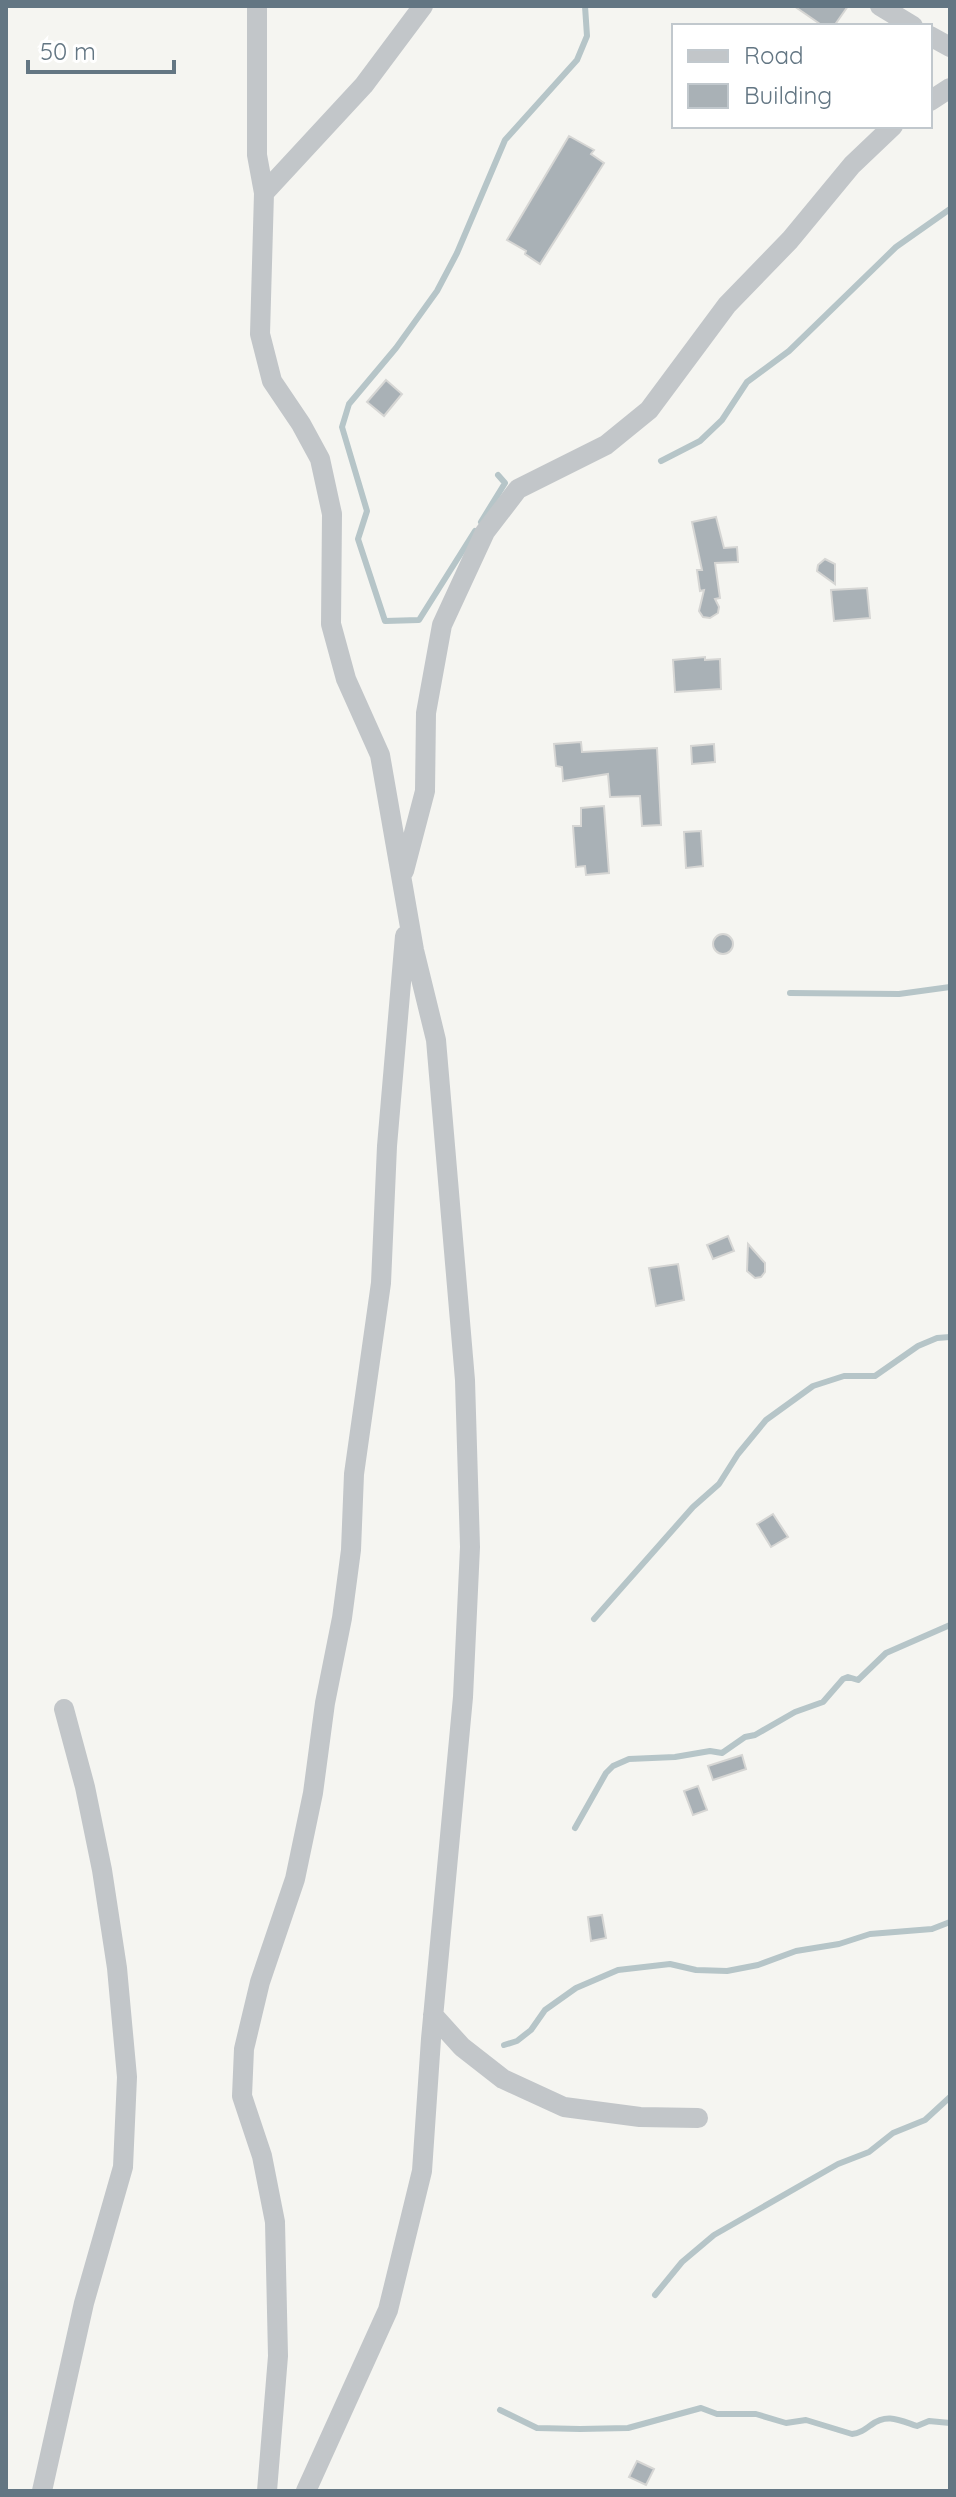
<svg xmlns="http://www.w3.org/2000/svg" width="956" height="2497" font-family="Quicksand,sans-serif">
<rect width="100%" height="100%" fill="#f5f5f1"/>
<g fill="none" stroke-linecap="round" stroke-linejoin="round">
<path stroke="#b6c5c8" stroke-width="6" d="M 661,461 L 700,441 L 722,420 L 747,382 L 789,351 L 896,247 L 950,209
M 481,522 L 505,483 L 498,475
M 475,531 L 419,620 L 385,621 L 358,539 L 367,511 L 342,427 L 349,404 L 396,348 L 437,291 L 457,253 L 505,140 L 577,60 L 587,36 L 585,6
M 790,993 L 899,994 L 950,987
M 594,1619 L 693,1507 L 719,1484 L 738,1454 L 766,1420 L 813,1386 L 844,1376 L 875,1376 L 918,1346 L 937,1338 L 950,1337
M 575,1828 L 606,1773 L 613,1766 L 629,1759 L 675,1757 L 710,1751 L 722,1753 L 745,1737 L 755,1735 L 795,1712 L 823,1702 L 843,1679 L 848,1677 L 858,1680 L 886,1653 L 950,1625
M 504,2045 L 517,2041 L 531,2030 L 545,2010 L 576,1988 L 618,1970 L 670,1964 L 696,1970 L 727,1971 L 758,1965 L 796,1951 L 839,1944 L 870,1934 L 932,1929 L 950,1922
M 655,2295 L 682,2262 L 714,2235 L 838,2164 L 869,2152 L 893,2133 L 925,2120 L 950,2097
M 500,2410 L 537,2428 L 580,2429 L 628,2428 L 701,2408 L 717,2414 L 756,2414 L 786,2423 L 806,2420 L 852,2434 C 860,2433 864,2430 871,2425 C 887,2413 899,2420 917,2426 L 929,2421 L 950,2423"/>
</g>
<path fill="#a9b1b6" stroke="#d6d6d4" stroke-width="2" d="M 794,6 L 848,6 L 834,26 L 823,26 Z
M 569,136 L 594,150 L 591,154 L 604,163 L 540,264 L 525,254 L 526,251 L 507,240 Z
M 386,380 L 402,394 L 384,416 L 367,402 Z
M 716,517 L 724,548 L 737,547 L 738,562 L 715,563 L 720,598 L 715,599 L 719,607 L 718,613 L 710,618 L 703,617 L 699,611 L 704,590 L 700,591 L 697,570 L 702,570 L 692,522 Z
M 825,559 L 835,564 L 835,584 L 817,571 L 818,565 Z
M 867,588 L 870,618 L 834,621 L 831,590 Z
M 705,657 L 705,660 L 720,659 L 721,689 L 675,692 L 673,660 Z
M 581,742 L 582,752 L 657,748 L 661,825 L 642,826 L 640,796 L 610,797 L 608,774 L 563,781 L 562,767 L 556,766 L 554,744 Z
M 714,744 L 715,762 L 692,764 L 691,746 Z
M 604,806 L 609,873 L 586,875 L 585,866 L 576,867 L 573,826 L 581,826 L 581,808 Z
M 701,831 L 703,866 L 686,868 L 684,832 Z
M713 944a10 10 0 1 1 20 0a10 10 0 1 1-20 0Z
M 728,1236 L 734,1251 L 713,1259 L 707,1245 Z
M 748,1244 L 765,1263 L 765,1272 L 761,1277 L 755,1278 L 747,1271 Z
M 678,1264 L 684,1300 L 656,1306 L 649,1268 Z
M 773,1514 L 788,1537 L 771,1547 L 757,1524 Z
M 742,1755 L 746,1769 L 713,1780 L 708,1766 Z
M 698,1786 L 707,1810 L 693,1815 L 684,1791 Z
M 602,1915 L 606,1938 L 591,1941 L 588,1917 Z
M 637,2461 L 654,2469 L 646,2485 L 629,2477 Z"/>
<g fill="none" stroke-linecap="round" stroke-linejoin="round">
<path stroke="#c2c6c9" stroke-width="20" d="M 257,6 L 257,155 L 264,193 L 260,334 L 272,381 L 301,424 L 320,459 L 332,514 L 331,624 L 346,679 L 380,755 L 414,950 L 436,1040 L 465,1380 L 470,1547 L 463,1697 L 431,2039 L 422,2171 L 388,2310 L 306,2491
M 880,6 L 913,26
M 930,36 L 950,47
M 930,101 L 950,88
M 264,193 L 364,85 L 423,6
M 404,871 L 425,791 L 426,713 L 442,625 L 485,532 L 518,489 L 606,445 L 649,410 L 727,305 L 790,240 L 852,165 L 893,126
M 433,2015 L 462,2047 L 503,2079 L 564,2107 L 640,2117 L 698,2118
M 42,2491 L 84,2303 L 123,2167 L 127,2077 L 117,1968 L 102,1870 L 85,1787 L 64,1709
M 267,2491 L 278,2356 L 275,2222 L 262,2156 L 242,2096 L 244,2049 L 260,1982 L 295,1879 L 313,1793 L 325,1703 L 342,1618 L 351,1550 L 354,1474 L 381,1283 L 387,1146 L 405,936"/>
</g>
<rect width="956" height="2497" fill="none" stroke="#637683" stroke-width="16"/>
<rect x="672" y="24" width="260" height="104" fill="#ffffff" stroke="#c1c8cd" stroke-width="2"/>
<rect x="688" y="50" width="40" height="12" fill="#c2c6c9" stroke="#c1c8cd" stroke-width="2"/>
<text x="744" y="64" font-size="24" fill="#637683">Road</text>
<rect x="688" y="84" width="40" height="24" fill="#a9b1b6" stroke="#c1c8cd" stroke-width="2"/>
<text x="744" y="104" font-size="24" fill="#637683">Building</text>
<path d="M28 60v12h146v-12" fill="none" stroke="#637683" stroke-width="4"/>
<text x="40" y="60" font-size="24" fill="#637683" stroke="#ffffff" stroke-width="6" paint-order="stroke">50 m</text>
</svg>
